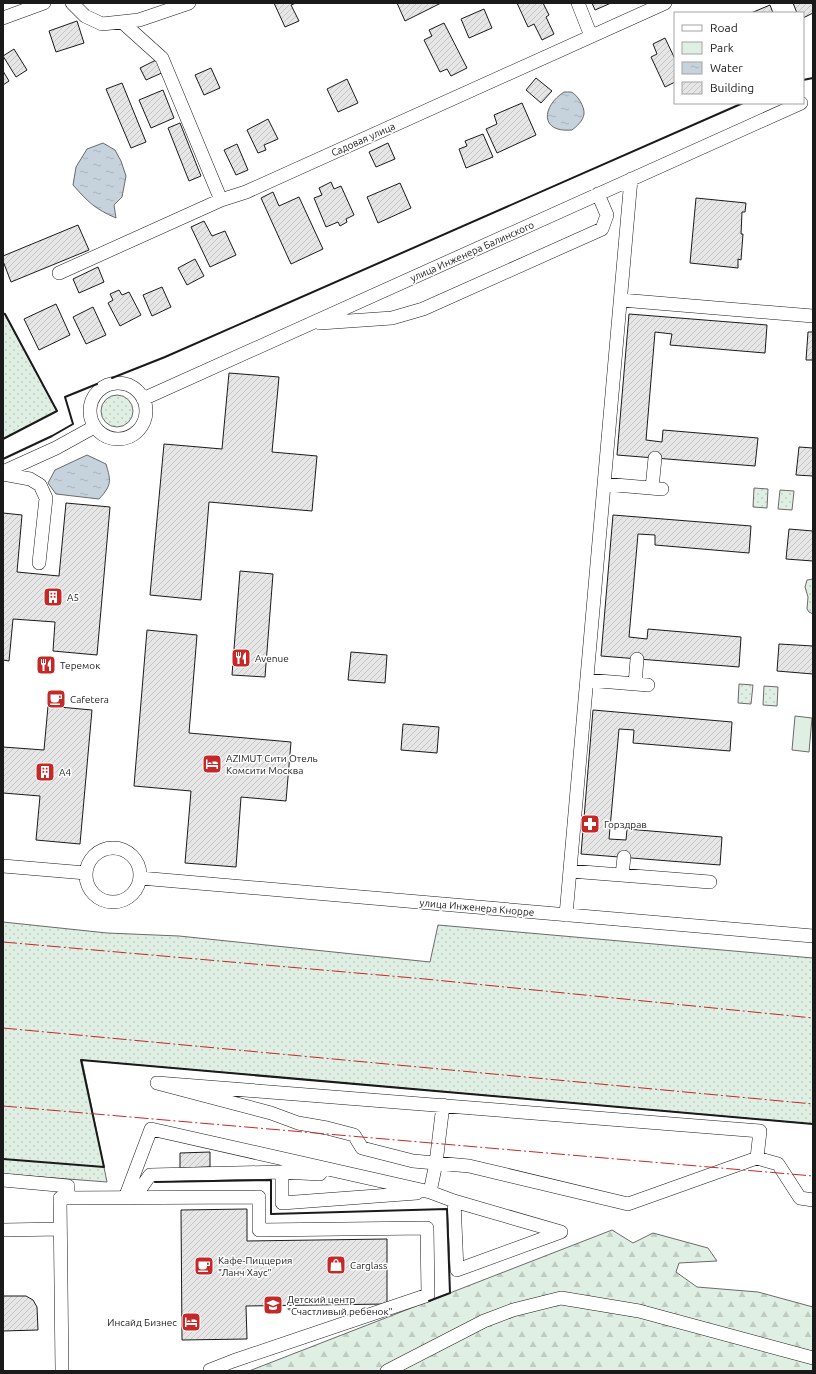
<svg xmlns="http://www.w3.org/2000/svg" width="816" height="1374" font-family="Ubuntu,sans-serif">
<defs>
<pattern id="green-dots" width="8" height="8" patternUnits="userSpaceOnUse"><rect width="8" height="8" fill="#e0efe3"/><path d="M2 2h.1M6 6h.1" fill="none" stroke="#c0ccc2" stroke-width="1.8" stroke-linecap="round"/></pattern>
<pattern id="forest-firs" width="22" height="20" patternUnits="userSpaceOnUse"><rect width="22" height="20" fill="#e0efe3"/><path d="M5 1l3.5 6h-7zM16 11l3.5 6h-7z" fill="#c0ccc2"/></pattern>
<pattern id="water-ripples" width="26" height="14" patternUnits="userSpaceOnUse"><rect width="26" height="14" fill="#c6d2dc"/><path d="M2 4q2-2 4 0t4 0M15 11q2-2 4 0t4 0" fill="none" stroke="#aab4bc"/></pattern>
<pattern id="building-hatch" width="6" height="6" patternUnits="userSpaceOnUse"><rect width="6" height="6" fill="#e6e6e6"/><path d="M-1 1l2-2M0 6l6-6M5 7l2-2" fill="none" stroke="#c5c5c5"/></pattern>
</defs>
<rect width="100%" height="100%" fill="#fff"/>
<path fill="url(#green-dots)" stroke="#6a6a6a" d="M 3,311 L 57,411 L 3,439 Z
M101 411a16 16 0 1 1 32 0a16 16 0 1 1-32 0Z
M 754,488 L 768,489 L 767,508 L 753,507 Z
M 780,490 L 794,491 L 792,510 L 778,509 Z
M 813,579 L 813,614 L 809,612 L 807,609 L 808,597 L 805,587 L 807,580 Z
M 739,684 L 753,685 L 751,704 L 738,703 Z
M 764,686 L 778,687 L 777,706 L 763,705 Z
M 3,922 L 107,933 L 179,936 L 430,962 L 438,925 L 813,958 L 813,1124 L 82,1060 L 107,1182 L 3,1174 Z"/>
<path fill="url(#forest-firs)" stroke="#6a6a6a" d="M 612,1230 L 633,1243 L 653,1233 L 708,1248 L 717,1261 L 679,1263 L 676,1272 L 697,1287 L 758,1292 L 813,1307 L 813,1371 L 249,1371 Z"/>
<path fill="#e0efe3" stroke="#6a6a6a" d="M 795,716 L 812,718 L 809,752 L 792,750 Z"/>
<path fill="url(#water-ripples)" stroke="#6a6a6a" d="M 564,92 C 566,92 569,92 571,92 C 577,94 585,107 584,114 C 583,121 577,126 572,130 C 539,133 542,106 564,92 Z
M 103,143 L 115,150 L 121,161 L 126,176 L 122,197 L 114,205 L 116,218 C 95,209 88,202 73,185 L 76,167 L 87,149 Z
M 87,455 L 106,464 C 111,481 112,485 99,499 L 56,494 L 48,483 L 55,470 Z"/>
<path fill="url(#building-hatch)" stroke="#1a1a1a" d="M 274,3 L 296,3 L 291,5 L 299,21 L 285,27 Z
M 397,3 L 441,3 L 405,21 Z
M 517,3 L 543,3 L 549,15 L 546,17 L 554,34 L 542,40 L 534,24 L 528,27 Z
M 592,3 L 611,3 L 595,10 Z
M 793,3 L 813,3 L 813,13 L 803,18 L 803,13 L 797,13 Z
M 770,5 L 773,13 L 751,13 Z
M 484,9 L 492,28 L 469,38 L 461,19 Z
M 77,21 L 84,43 L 56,52 L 49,31 Z
M 444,23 L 467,68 L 451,76 L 447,69 L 440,72 L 424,40 L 432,36 L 429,30 Z
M 665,38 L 675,59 L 675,82 L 665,87 L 651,57 L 657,54 L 653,44 Z
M 14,49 L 27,70 L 16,77 L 3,56 Z
M 158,59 L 164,72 L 146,80 L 140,68 Z
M 211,68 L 220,88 L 204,95 L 195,75 Z
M 3,71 L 9,81 L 3,85 Z
M 536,78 L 552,91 L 541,103 L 526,90 Z
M 347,79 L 358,103 L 338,112 L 327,89 Z
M 122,83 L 146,142 L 131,148 L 106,89 Z
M 163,90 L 174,118 L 151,128 L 139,100 Z
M 522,103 L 536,135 L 497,153 L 486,129 L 497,124 L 494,115 Z
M 268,119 L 278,139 L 264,145 L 266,150 L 258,153 L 247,130 Z
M 180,123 L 201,176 L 189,181 L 168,128 Z
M 483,134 L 493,157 L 466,168 L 459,149 L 467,146 L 465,141 Z
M 388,143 L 395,159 L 376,167 L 369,152 Z
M 237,144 L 248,170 L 236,175 L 224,150 Z
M 331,182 L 334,189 L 341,186 L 354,215 L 346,219 L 347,222 L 340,226 L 338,222 L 326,227 L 314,198 L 322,195 L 319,188 Z
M 400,183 L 411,208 L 378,223 L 367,197 Z
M 273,192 L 279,206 L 299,197 L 323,249 L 291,264 L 261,198 Z
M 696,198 L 746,203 L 745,212 L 742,212 L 741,234 L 743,234 L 741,260 L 738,259 L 738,268 L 690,263 Z
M 204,221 L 212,236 L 225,231 L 236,255 L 210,267 L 191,227 Z
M 78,225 L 89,250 L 11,282 L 3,261 L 3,256 Z
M 195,259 L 204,276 L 187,285 L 178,268 Z
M 98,267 L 104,282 L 79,293 L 73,279 Z
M 162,287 L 171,307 L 152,316 L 143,295 Z
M 119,290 L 122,295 L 129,292 L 141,315 L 120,326 L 108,303 L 113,300 L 110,294 Z
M 56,304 L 70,335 L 39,350 L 24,319 Z
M 93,307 L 106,335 L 86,344 L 73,317 Z
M 629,314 L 767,325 L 765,353 L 670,345 L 672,334 L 655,332 L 646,440 L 662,442 L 663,430 L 758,438 L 755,466 L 617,455 Z
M 808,332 L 813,332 L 813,360 L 806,360 Z
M 229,373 L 279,377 L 272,452 L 317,456 L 312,511 L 209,502 L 201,600 L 150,595 L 164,444 L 222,449 Z
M 799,447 L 813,448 L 813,476 L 796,475 Z
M 66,503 L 110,507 L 97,655 L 53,651 L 55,622 L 13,619 L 9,661 L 3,660 L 3,513 L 22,515 L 17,572 L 59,576 Z
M 613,515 L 751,526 L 749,553 L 655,545 L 655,535 L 638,534 L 629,637 L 647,639 L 648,629 L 741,637 L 739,667 L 601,656 Z
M 789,529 L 813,531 L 813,561 L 786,559 Z
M 240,571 L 273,574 L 265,677 L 232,675 Z
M 147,630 L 197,635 L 189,733 L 291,742 L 286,801 L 241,797 L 236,867 L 185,863 L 191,791 L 134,786 Z
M 779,644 L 813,646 L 813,674 L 777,671 Z
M 351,652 L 387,655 L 385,683 L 348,680 Z
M 48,706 L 92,710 L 80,844 L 36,840 L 40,796 L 3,793 L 3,747 L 44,750 Z
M 593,710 L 732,722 L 730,751 L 633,743 L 634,730 L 619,729 L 609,839 L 626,840 L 627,829 L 722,837 L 720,865 L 581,854 Z
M 403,724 L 439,727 L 437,753 L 401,750 Z
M 210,1152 L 210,1167 L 180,1168 L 180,1153 Z
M 247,1209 L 247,1241 L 387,1239 L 387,1304 L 246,1306 L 247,1339 L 182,1340 L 181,1210 Z
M 3,1296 L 26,1296 L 33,1300 L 37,1307 L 38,1330 L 3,1331 Z"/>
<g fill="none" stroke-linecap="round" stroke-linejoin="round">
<defs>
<path id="minor" d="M 72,3 L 85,16 L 102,24 L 139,20 L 189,3
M 578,3 L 591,36
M 3,18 L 44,3
M 122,22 L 162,58 L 221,200
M 59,273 L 221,200 L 246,192 L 665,3
M 621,300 L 813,316
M 320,323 L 392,318 L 423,309 L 602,229 L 607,215 L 598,194
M90 411a28 28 0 1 1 56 0a28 28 0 1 1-56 0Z
M 143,399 L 801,103
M 3,472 L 56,448 L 94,427
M 3,474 L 30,479 L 40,485 L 46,498 L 39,563
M 604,484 L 662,489
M 652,488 L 655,458
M 587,680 L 648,685
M 635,684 L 637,659
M86 875a27 27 0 1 1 54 0a27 27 0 1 1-54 0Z
M 3,866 L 86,873
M 570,871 L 710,882
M 622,875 L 624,857
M 140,878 L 813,936
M 566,915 L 631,179
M 157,1083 L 760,1131 L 757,1158 L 628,1204 L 469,1166 L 413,1161 L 362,1148 L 354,1135 L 327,1128 L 298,1123 L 271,1113 Z
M 443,1105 L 436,1163 L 430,1192 L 454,1201 L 561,1232 L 457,1270 L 454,1201
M 757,1158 L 778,1164 L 800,1198 L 813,1200
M 282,1172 L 320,1174
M 3,1180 L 68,1186 L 68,1198
M 125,1198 L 151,1129 L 430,1192
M 134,1198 L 150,1175 L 282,1172 L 282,1203 L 417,1193
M 3,1230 L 60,1229
M 62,1371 L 60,1198 L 259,1197 L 259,1230 L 427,1228 L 428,1295 L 233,1361 L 210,1370 L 210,1371
M 387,1371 L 484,1321 L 513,1310 L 561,1298 L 639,1311 L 813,1358"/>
</defs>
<use href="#minor" stroke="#1a1a1a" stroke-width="14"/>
<use href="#minor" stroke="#fff" stroke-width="13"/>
<path stroke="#1a1a1a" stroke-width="2" d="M 803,80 L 813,78
M 112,378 L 165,357 L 743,103
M 3,439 L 57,411 L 5,314
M 3,459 L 52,436 L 73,424 L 65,397 L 97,384
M 3,1159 L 104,1167 L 81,1060 L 813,1124
M 155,1182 L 271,1180 L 271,1214 L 447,1209 L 450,1293 L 429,1301"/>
<path stroke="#c62828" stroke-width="1" stroke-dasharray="14 3 2 3" stroke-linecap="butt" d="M 3,942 L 425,979 L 813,1018
M 3,1028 L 813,1104
M 3,1106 L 813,1176"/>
</g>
<defs>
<symbol id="building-square" viewBox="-11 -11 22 22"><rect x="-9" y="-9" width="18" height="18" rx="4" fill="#c62828" stroke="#fff"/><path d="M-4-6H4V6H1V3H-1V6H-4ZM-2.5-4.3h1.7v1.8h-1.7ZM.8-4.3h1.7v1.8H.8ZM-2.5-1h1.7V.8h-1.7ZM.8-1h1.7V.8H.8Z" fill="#fff"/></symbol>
<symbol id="restaurant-square" viewBox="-11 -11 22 22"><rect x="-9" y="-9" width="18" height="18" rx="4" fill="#c62828" stroke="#fff"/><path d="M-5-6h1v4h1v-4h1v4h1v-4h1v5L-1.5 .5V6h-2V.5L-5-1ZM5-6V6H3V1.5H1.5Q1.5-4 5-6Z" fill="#fff"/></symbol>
<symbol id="cafe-square" viewBox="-11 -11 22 22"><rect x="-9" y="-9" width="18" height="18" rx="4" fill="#c62828" stroke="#fff"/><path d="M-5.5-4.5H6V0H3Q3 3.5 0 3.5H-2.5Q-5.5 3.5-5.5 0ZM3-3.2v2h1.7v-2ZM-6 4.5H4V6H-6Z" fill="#fff"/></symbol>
<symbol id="hotel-square" viewBox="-11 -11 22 22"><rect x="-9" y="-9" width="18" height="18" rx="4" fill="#c62828" stroke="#fff"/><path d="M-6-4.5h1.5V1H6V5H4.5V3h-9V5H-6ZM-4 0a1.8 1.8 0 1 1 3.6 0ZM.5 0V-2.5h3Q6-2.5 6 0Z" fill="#fff"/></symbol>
<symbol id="pharmacy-square" viewBox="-11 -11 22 22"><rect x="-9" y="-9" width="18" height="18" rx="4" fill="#c62828" stroke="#fff"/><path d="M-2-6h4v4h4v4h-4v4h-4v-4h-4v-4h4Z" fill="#fff"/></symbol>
<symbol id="shop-square" viewBox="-11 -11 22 22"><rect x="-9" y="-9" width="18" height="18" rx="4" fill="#c62828" stroke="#fff"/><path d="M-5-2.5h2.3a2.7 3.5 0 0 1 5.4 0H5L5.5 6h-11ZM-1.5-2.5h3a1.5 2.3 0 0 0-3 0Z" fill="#fff"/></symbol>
<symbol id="school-square" viewBox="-11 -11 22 22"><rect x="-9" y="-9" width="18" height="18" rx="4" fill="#c62828" stroke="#fff"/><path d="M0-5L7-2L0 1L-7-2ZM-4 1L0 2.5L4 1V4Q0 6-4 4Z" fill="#fff"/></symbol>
</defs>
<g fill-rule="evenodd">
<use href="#building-square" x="42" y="586" width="22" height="22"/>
<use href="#restaurant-square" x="230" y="647" width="22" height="22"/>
<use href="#restaurant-square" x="35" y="654" width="22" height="22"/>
<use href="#cafe-square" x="45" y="688" width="22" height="22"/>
<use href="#hotel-square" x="201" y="753" width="22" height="22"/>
<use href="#building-square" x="34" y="761" width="22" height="22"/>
<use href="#pharmacy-square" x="579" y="813" width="22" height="22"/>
<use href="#shop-square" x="325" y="1254" width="22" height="22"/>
<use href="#cafe-square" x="193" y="1255" width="22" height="22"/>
<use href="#school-square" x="262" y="1294" width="22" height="22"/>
<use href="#hotel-square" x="180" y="1311" width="22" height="22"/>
</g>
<g text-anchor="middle" stroke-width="3" stroke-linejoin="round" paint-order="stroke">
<g font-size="10" fill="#1a1a1a" stroke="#fff">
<text transform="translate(363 139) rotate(-24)" y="4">Садовая улица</text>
<text transform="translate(472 251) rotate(-24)" y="4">улица Инженера Балинского</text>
<text transform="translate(477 907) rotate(5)" y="4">улица Инженера Кнорре</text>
</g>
<g font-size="10" fill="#1a1a1a" stroke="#fff" text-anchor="start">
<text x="67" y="601">А5</text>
<text x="255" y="662">Avenue</text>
<text x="60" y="669">Теремок</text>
<text x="70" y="703">Cafetera</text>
<text x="226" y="762">AZIMUT Сити Отель<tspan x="226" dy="12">Комсити Москва</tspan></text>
<text x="59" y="776">А4</text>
<text x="604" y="828">Горздрав</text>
<text x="218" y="1264">Кафе-Пиццерия<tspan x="218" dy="12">"Ланч Хаус"</tspan></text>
<text x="350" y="1269">Carglass</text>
<text x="287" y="1303">Детский центр<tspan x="287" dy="12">"Счастливый ребенок"</tspan></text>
<text x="177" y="1326" text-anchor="end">Инсайд Бизнес</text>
</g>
</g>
<rect width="816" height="1374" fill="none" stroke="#1a1a1a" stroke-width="8"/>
<rect x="674" y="12" width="130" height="92" fill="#ffffff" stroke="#a3a3a3"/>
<rect x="682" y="25" width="20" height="6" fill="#ffffff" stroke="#a3a3a3"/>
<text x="710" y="32" font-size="12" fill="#1a1a1a">Road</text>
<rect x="682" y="42" width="20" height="12" fill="#e0efe3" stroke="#a3a3a3"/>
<text x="710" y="52" font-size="12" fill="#1a1a1a">Park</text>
<rect x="682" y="62" width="20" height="12" fill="url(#water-ripples)" stroke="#a3a3a3"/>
<text x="710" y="72" font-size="12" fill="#1a1a1a">Water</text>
<rect x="682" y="82" width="20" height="12" fill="url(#building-hatch)" stroke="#a3a3a3"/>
<text x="710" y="92" font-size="12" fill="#1a1a1a">Building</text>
</svg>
